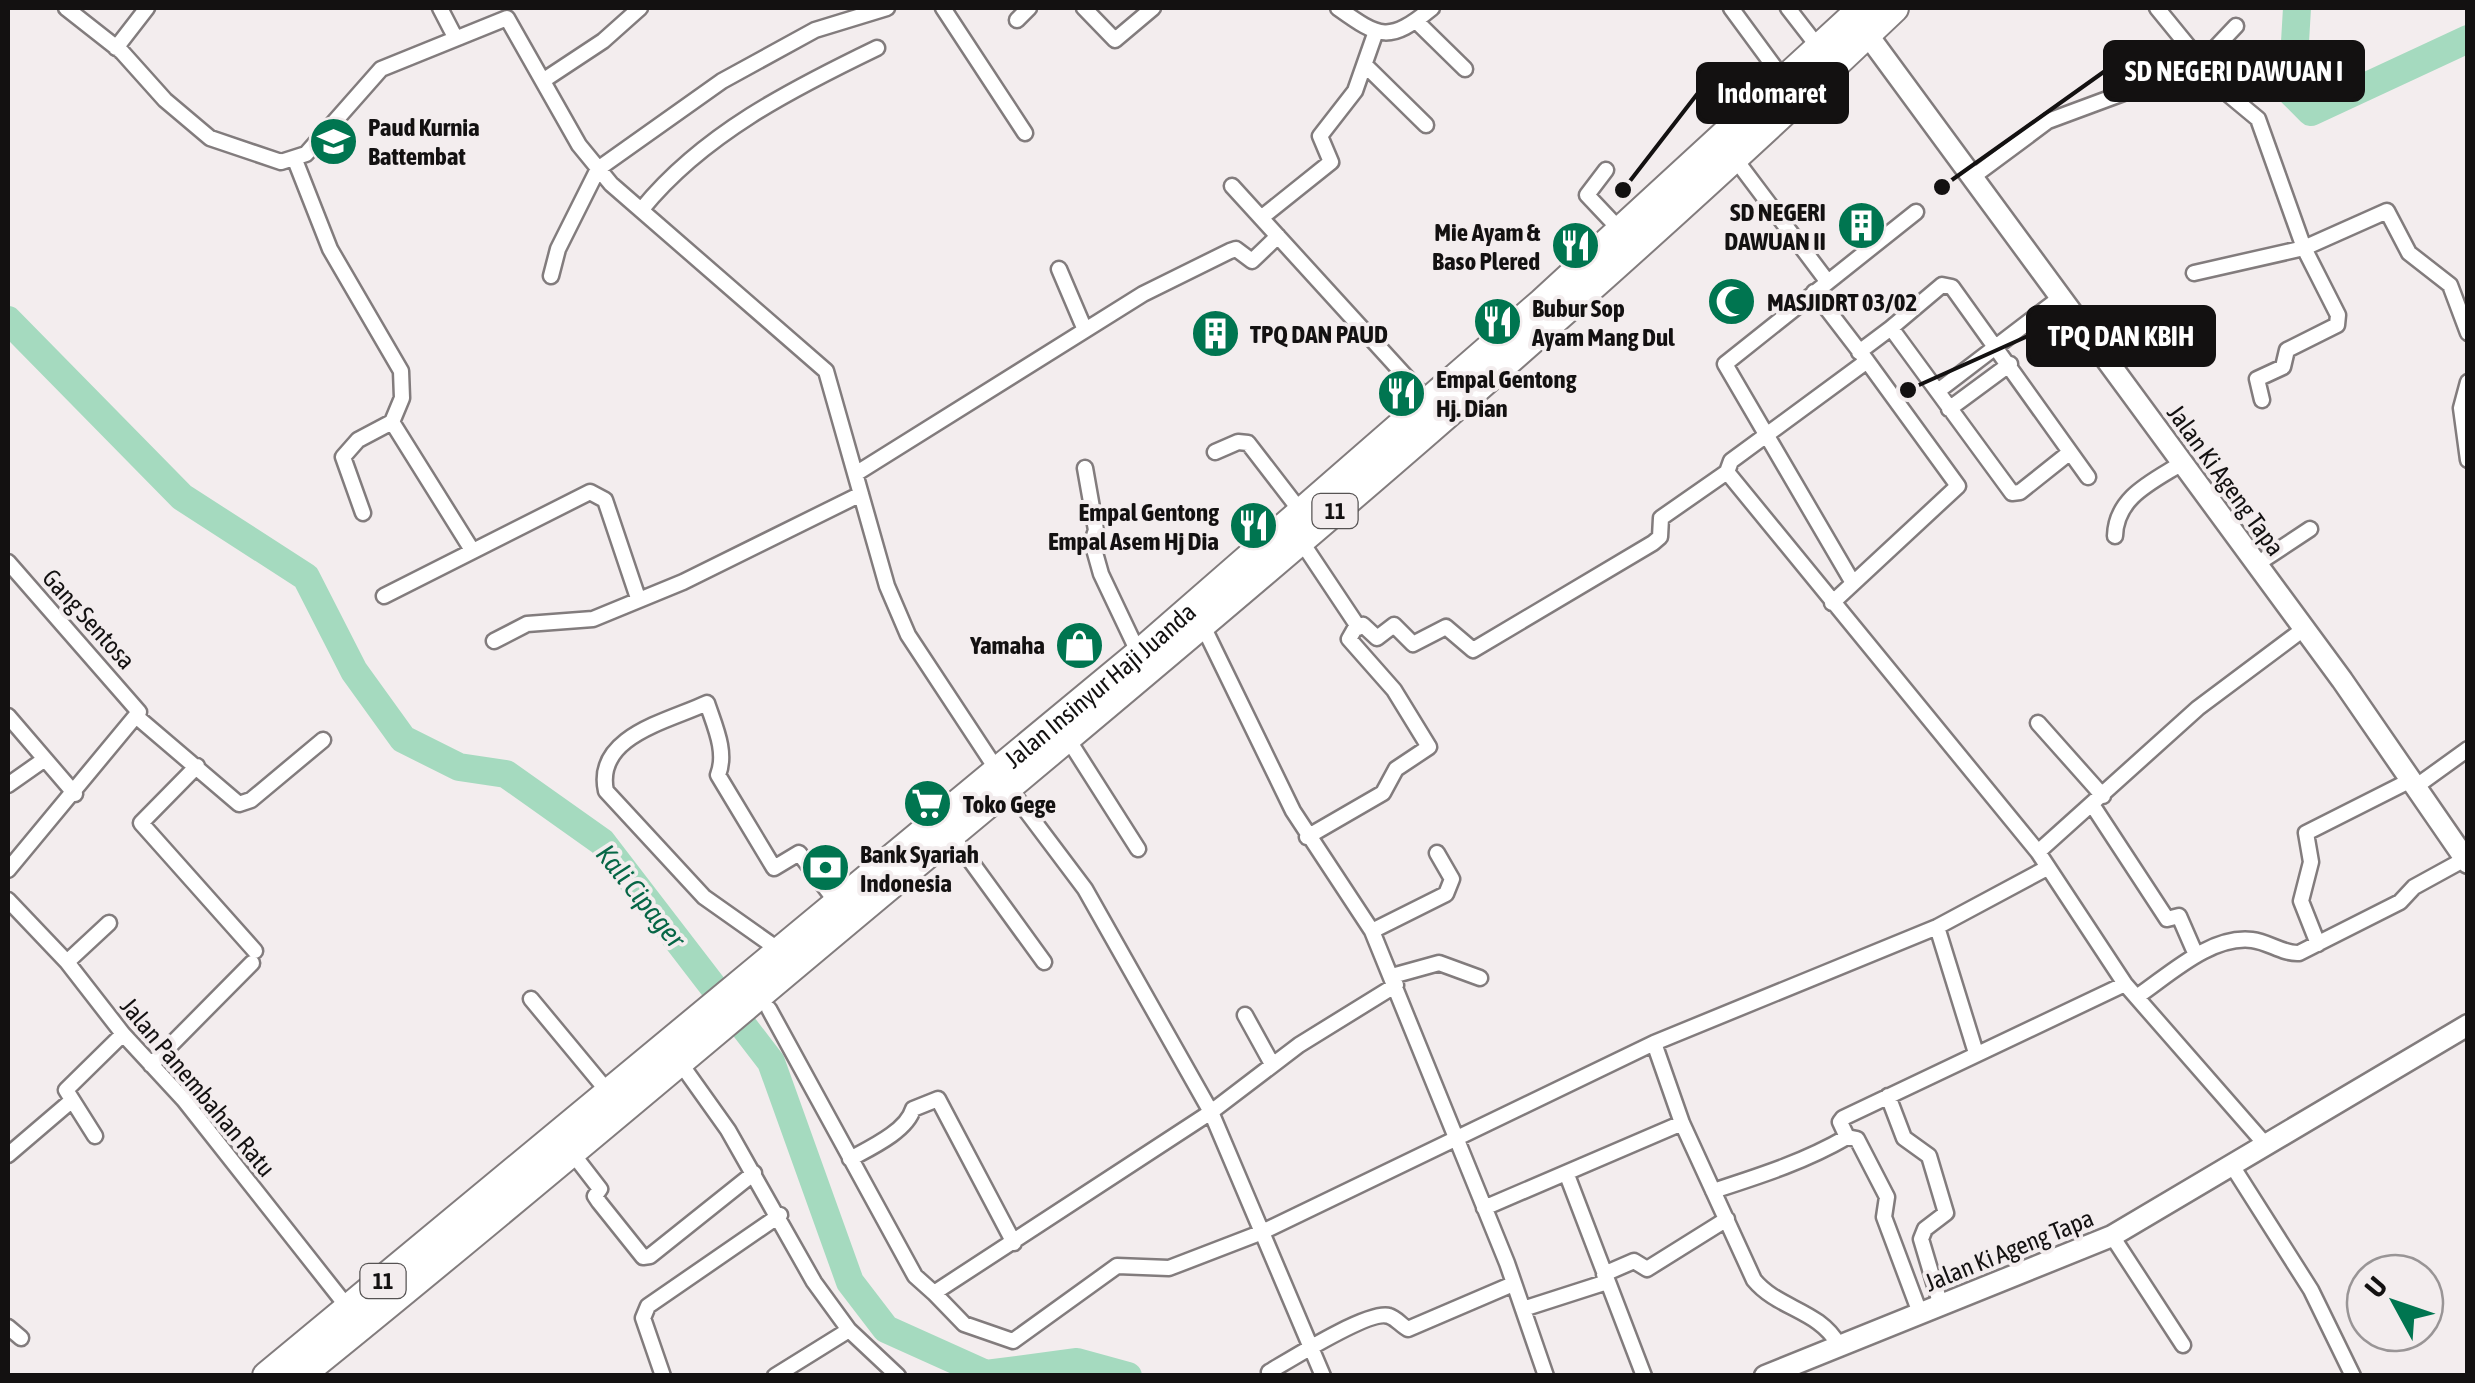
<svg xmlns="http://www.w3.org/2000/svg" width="2475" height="1383" font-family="'Asap Condensed',sans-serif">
<rect width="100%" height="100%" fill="#f3edee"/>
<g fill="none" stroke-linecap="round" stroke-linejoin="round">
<path stroke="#a5dabf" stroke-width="28" d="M 2297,8 L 2292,93 L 2311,112 L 2468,39
M 8,320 L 182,497 L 306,577 L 354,671 L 403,739 L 459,767 L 506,774 L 602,842 L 771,1062 L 850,1282 L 886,1329 L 986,1374 L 1077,1362 L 1128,1376"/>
<defs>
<path id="street" d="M 66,8 L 122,52 L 165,100 L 210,138 L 281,162 L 306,154 L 381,69 L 507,18 L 579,145 L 611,184 L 826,371 L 887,586 L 908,635 L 997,770
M 440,8 L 455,37
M 943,8 L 1025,133
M 1084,8 L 1115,40 L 1153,8
M 1338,8 C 1380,38 1389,43 1432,8
M 1731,8 L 1784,80
M 1788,8 L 1819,48
M 2157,8 L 2197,57 L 2205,75 L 2258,119 L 2304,248 L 2338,315 L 2337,325 L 2287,350 L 2283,367 L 2257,379 L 2262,400
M 1017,20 L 1029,8
M 1416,21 L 1465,69
M 116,48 L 147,8
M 1365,65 L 1426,125
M 544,80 L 603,41 L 640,8
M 1733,156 L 1827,281
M 295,160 L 330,249 L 401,371 L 402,398 L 392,422 L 358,440 L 343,457 L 363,513
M 1606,170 L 1587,195 L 1621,231
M 1974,176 L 2048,121 L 2199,65 L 2236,26
M 1232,186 L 1429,402
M 642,209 C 703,134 792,89 877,48
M 1261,218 L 1331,162 L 1320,136 L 1355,91 L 1375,34
M 1059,269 L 1085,330
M 2194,273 L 2304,248 L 2387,211 L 2409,253 L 2450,285 L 2468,333
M 551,276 L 558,249 L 598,169 L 722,81 L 815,30 L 887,8
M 1814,292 L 1867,361 L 1731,461 L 1727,472 L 2038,852 L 2125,984 L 2265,1144
M 1859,352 L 1891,328
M 2468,382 L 2461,408 L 2468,460
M 1938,391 L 2061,297
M 1949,409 L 2010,364
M 392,422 L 472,550
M 1215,452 L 1238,442 L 1248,443 L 1302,513
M 2069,453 L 2020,492 L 2012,493 L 1891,328 L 1942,285 L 1952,287 L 2088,477
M 1085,468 L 1096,530 L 1092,542 L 1101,574 L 1139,654
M 857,473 L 1143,294 L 1230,251 L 1236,249 L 1252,261 L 1278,236
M 2115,536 C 2116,497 2152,482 2182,463
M 1301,541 L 1357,625 L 1349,639 L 1394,690 L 1429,747 L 1396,769 L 1383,793 L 1307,837
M 8,562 L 139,712 L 8,870
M 2257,564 L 2310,529
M 1853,583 L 1725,364 L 1916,212
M 384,596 L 590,492 L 605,500 L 638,598
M 1832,603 L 1958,486 L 1867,361
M 1203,626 L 1293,811 L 1372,931 L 1507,1263 L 1546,1376
M 1358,628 L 1363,625 L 1377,638 L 1394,625 L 1413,644 L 1446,627 L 1473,650 L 1653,543 L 1660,537 L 1661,518 L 1727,472
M 494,641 L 527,624 L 593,619 L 683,582 L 861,494
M 8,716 L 75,794
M 137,717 L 239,804 L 251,800 L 323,740
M 2038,723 L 2103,796
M 1068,739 L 1138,849
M 197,766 L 141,823 L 255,951
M 8,785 L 45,759
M 2418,785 L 2468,749
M 1009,788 L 1085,889 L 1211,1112 L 1323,1376
M 2093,806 L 2167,919 L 2179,916 L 2196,955
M 951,834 L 1044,962
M 2038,852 L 2198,708 L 2305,628
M 8,900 L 67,962 L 123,1034 L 184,1100 L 349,1309
M 1937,927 L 1976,1053
M 1372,931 L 1446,894 L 1452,879 L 1437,853
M 2318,944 L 2301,901 L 2311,862 L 2306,833 L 2413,779
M 779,950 L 704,897 L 606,791 C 594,736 669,721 707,703 C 715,727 727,752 718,775 L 774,868 L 799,853 L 837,903
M 67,962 L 109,923
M 1392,976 L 1439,963 L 1480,978
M 2138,996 C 2169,975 2211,935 2252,940 C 2269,942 2283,954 2299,953 L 2400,902 L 2414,887 L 2465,859
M 531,999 L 609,1093
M 769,1009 L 915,1276 L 934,1293 L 1211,1112 L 1299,1045 L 1396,985
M 1245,1015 L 1272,1064
M 1654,1043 L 1682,1123 L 1754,1280 C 1778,1309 1819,1310 1838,1344
M 681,1064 L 728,1130 L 814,1282 L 849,1330
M 151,1065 L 252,963
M 1888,1096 L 1904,1138 L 1929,1156 L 1946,1213 L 1925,1229 L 1921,1239 L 1941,1306
M 95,1136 L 66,1090 L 123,1034
M 1847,1137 L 1857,1139 L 1887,1197 L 1884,1217 L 1920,1313
M 573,1154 L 600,1189 L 595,1196 L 599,1202 L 643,1257 L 650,1256 L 754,1173
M 8,1155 L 70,1102
M 850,1159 C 870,1148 907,1131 913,1109 L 938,1099 L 1014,1243
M 2231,1164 L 2311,1290 L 2353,1376
M 1567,1175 L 1644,1376
M 1713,1191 C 1759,1176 1804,1162 1847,1137 L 1840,1122 L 1843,1118 L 2125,984
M 1484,1208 L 1682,1123
M 2112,1236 L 2183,1345
M 1604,1274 L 1634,1261 L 1647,1269 L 1727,1219
M 934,1293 L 964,1324 L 1013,1341 L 1117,1266 L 1169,1268 L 1260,1233 L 1654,1043 L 1937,927 L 2047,868
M 1523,1309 L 1607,1282
M 8,1327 L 21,1338
M 1269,1372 C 1288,1361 1370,1309 1389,1316 C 1396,1318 1402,1326 1408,1329 L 1513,1284
M 663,1376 L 643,1318 L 648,1306 L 780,1215
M 775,1376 L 849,1330 L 898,1376"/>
<path id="secondary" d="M 1867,34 L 2342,680 L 2468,863
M 1765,1376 L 2112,1236 L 2468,1025"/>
<g id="highway">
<path id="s1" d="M 267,1376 L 1139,654 L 1542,303 L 1863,8"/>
<path d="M 299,1376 C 519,1199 732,1016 949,836 C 1271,568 1591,297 1894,8"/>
</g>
</defs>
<use href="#street" stroke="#827c7d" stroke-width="19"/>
<use href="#secondary" stroke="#827c7d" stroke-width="25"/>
<use href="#highway" stroke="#827c7d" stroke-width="32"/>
<use href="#street" stroke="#fff" stroke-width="14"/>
<use href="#secondary" stroke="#fff" stroke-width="20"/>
<use href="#highway" stroke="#fff" stroke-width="28"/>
</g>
<defs>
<symbol id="school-disc" viewBox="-11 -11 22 22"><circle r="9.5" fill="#007550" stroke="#f3edee"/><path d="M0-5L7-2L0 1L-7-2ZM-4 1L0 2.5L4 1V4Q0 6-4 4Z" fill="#fff"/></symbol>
<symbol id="building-disc" viewBox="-11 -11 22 22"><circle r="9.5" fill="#007550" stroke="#f3edee"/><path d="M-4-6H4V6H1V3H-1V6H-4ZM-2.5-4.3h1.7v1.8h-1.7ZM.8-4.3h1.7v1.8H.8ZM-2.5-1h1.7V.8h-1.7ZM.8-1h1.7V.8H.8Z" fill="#fff"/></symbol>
<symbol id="restaurant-disc" viewBox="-11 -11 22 22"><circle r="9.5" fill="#007550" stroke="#f3edee"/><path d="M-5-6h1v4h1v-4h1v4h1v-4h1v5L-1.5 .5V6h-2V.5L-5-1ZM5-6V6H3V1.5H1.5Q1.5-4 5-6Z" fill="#fff"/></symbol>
<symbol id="mosque-disc" viewBox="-11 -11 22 22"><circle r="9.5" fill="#007550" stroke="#f3edee"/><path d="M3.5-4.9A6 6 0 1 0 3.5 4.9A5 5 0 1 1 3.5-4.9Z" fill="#fff"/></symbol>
<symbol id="shop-disc" viewBox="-11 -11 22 22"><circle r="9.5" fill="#007550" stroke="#f3edee"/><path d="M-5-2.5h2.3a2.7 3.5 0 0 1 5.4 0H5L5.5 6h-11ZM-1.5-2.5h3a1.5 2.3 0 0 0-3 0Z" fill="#fff"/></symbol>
<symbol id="supermarket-disc" viewBox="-11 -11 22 22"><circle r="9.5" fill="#007550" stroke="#f3edee"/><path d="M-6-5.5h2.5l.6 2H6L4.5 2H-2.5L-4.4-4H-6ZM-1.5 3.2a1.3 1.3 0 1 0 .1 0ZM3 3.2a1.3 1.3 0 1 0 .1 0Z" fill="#fff"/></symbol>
<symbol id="bank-disc" viewBox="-11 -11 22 22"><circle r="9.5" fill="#007550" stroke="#f3edee"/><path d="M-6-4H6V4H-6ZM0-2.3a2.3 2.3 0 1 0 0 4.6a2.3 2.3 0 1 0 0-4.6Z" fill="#fff"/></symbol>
</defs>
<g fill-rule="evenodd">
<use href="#school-disc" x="306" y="114" width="55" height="55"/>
<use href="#building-disc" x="1834" y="198" width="55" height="55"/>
<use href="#restaurant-disc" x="1548" y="218" width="55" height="55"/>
<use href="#mosque-disc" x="1704" y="274" width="55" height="55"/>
<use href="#restaurant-disc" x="1470" y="294" width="55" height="55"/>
<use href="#building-disc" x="1188" y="306" width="55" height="55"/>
<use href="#restaurant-disc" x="1374" y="366" width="55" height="55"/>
<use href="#restaurant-disc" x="1226" y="498" width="55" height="55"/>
<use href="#shop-disc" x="1052" y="618" width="55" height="55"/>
<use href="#supermarket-disc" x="900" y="776" width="55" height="55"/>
<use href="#bank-disc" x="798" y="840" width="55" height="55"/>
</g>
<g text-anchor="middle" stroke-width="8" stroke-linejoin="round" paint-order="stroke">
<g fill="#f3edee" stroke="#565353" stroke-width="2.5">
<rect x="1312.5" y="494" width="45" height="34" rx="8"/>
<rect x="360.5" y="1264" width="45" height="34" rx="8"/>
</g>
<g font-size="22" font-weight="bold" fill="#131111">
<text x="1335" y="519">11</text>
<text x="383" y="1289">11</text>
</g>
<g font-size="25" font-weight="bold" fill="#131111" stroke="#f3edee" text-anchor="start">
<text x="368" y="136">Paud Kurnia<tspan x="368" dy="29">Battembat</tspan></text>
<text x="1826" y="221" text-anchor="end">SD NEGERI<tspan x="1826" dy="29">DAWUAN II</tspan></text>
<text x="1540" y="241" text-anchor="end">Mie Ayam &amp;<tspan x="1540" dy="29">Baso Plered</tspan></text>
<text x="1767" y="311">MASJIDRT 03/02</text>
<text x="1532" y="317">Bubur Sop<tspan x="1532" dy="29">Ayam Mang Dul</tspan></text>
<text x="1250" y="343">TPQ DAN PAUD</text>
<text x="1436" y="388">Empal Gentong<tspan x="1436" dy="29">Hj. Dian</tspan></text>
<text x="1219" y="521" text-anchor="end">Empal Gentong<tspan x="1219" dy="29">Empal Asem Hj Dia</tspan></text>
<text x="1045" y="654" text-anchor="end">Yamaha</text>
<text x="963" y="813">Toko Gege</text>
<text x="860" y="863">Bank Syariah<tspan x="860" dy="29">Indonesia</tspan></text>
</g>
<g font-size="25" fill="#131111" stroke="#f3edee">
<text transform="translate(2226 480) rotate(54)" y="9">Jalan Ki Ageng Tapa</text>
<text transform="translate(89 619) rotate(48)" y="9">Gang Sentosa</text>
<text dy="9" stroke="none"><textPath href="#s1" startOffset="1082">Jalan Insinyur Haji Juanda</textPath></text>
<text transform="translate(198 1087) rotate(50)" y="9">Jalan Panembahan Ratu</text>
<text transform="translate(2009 1250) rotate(-22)" y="9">Jalan Ki Ageng Tapa</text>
</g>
<g font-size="28" font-style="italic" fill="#066646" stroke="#f3edee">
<text transform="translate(641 896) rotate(51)" y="10">Kali Cipager</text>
</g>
</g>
<path fill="none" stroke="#131111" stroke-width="4" d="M1942 187L2105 71M1623 190L1698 93M1908 390L2028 336"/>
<g fill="#131111" stroke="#f3edee" stroke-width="4">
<circle cx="1942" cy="187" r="10"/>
<circle cx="1623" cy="190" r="10"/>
<circle cx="1908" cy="390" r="10"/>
</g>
<g fill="#131111" stroke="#131111" stroke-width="4">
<rect x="2105" y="42" width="258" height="58" rx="10"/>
<rect x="1698" y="64" width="149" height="58" rx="10"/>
<rect x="2028" y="307" width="186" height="58" rx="10"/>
</g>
<g font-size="28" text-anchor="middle" font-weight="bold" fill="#fff">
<text x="2234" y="81">SD NEGERI DAWUAN I</text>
<text x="1772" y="103">Indomaret</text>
<text x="2121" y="346">TPQ DAN KBIH</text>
</g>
<rect width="2475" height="1383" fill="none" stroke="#131111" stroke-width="20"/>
<g transform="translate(2395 1303) rotate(310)"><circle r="48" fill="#f3edee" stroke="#999596" stroke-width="2.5"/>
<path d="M0-8L18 38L0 25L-18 38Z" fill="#007550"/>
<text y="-15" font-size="28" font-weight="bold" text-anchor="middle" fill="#131111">U</text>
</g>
</svg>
